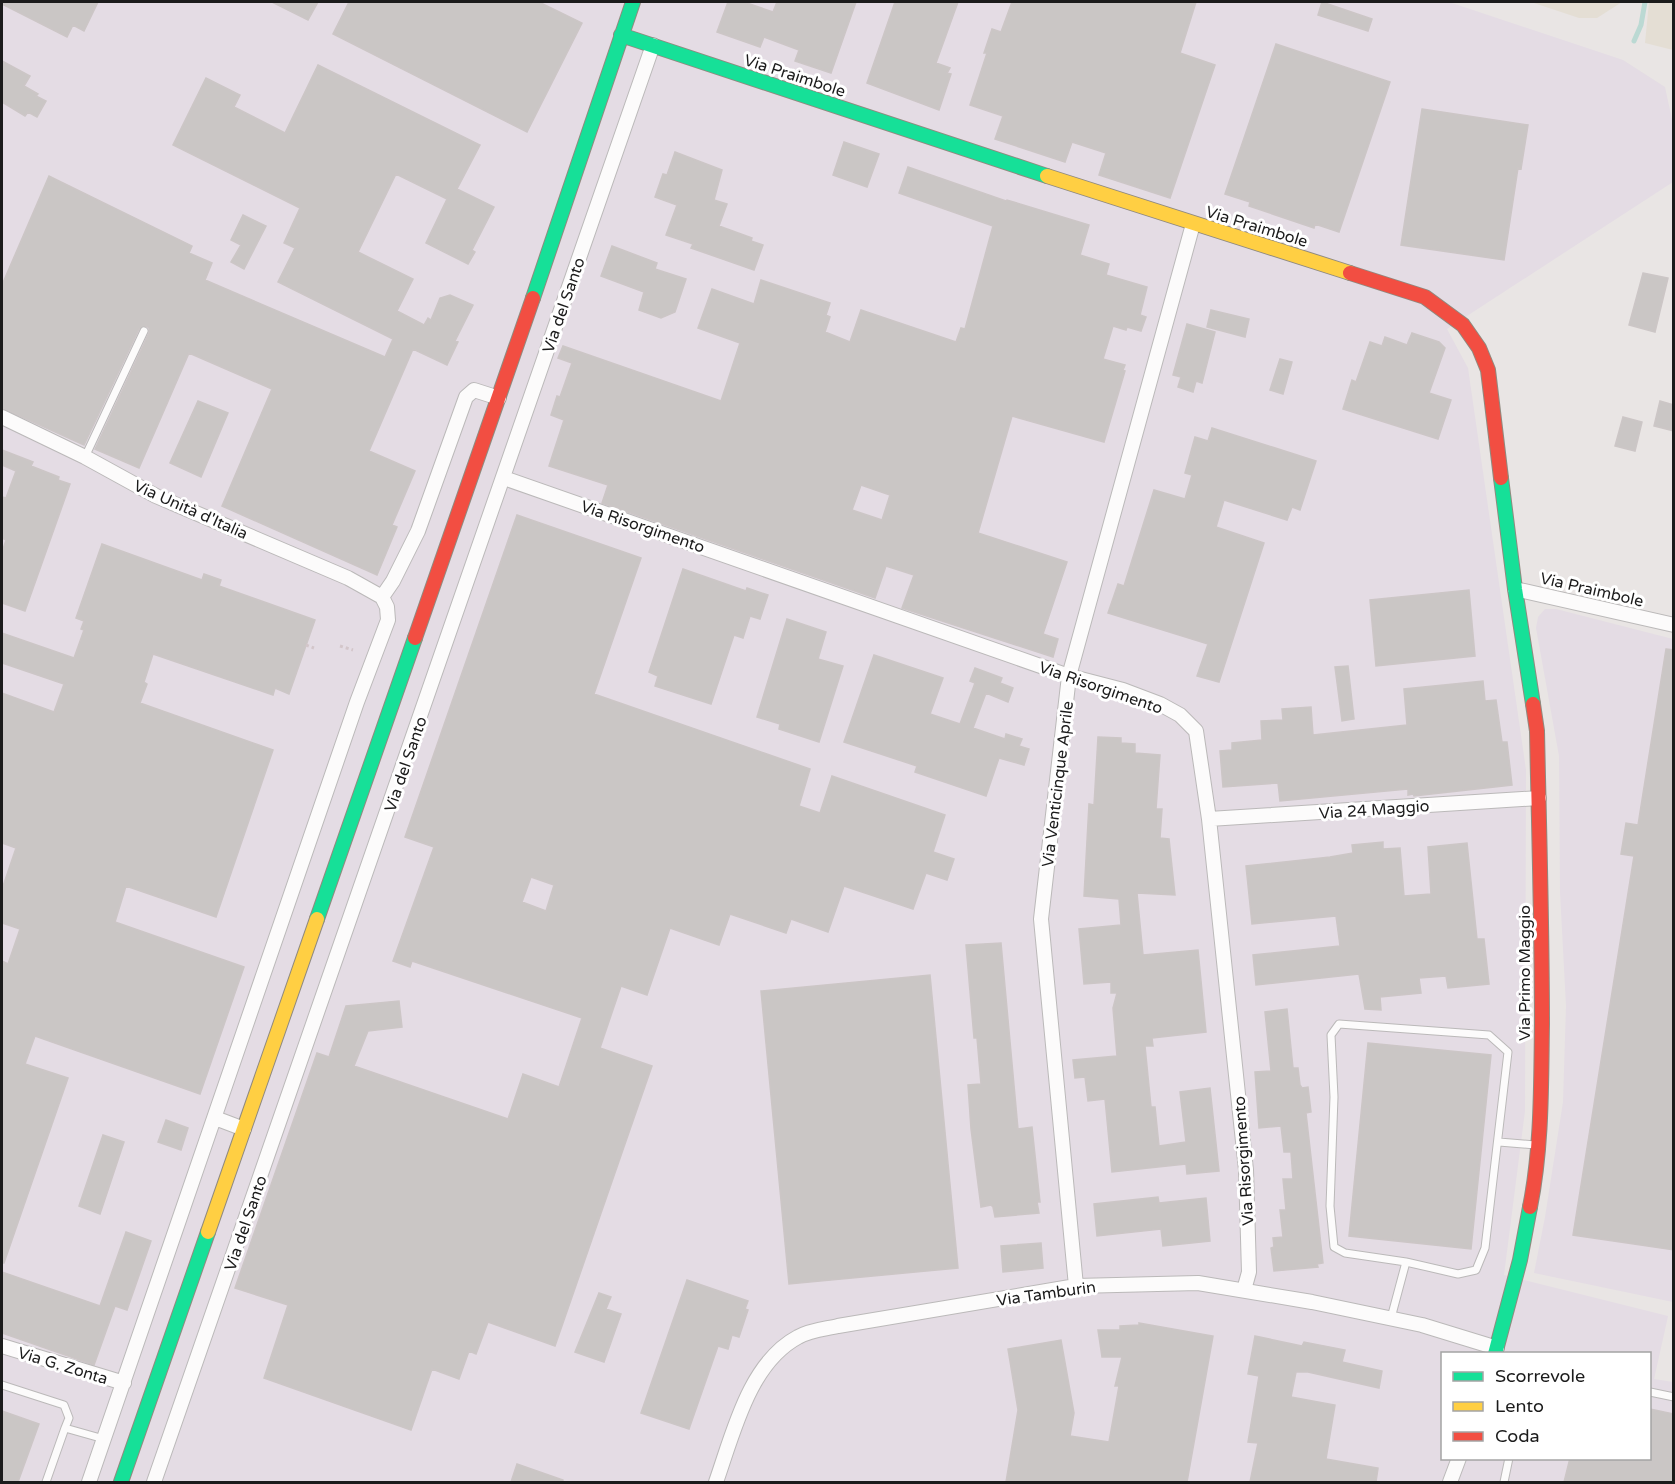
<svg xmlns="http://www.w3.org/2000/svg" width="1675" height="1484" font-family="'Varela Round',sans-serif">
<rect width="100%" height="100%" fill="#e9e5e4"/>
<path fill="#e4dce4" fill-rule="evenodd" d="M 2,2 L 1449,2 L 1623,60 L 1665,87 L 1673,124 L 1673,182 L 1447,329 L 1468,368 L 1526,770 L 1525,1111 L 1504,1275 L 1668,1316 L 1654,1379 L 1673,1382 L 1673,1482 L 2,1482 ZM 1442,1354 L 1650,1354 L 1650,1458 L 1442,1458 Z
M 1545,609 L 1556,609 L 1673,639 L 1673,1302 L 1534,1273 L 1545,1217 L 1563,1102 L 1566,1006 L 1560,892 L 1559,756 L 1536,628 L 1538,617 Z"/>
<path fill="#e4ded4" d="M 1531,2 L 1622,2 L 1597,18 L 1579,18 Z
M 1649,2 L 1673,2 L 1673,50 L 1645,43 Z"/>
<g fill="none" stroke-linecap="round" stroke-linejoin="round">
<path stroke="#bbd9d3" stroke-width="5" d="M 1634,41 L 1641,25 L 1645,2"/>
</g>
<path fill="#cac6c5" stroke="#ccc6c6" stroke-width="1.5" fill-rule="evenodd" d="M 2,2 L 98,2 L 84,31 L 73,25 L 67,37 L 2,4 Z
M 272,2 L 318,2 L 308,20 Z
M 349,2 L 539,2 L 582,23 L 527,132 L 333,34 Z
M 728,2 L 744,2 L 773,12 L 777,2 L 856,2 L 831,73 L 795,61 L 799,50 L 764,37 L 760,47 L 717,32 Z
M 895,2 L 958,2 L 936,63 L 950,68 L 947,73 L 951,74 L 939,110 L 867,83 Z
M 1012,2 L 1196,2 L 1180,53 L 1215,65 L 1170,198 L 1099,175 L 1106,153 L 1072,142 L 1065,162 L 995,139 L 1003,116 L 970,105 L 987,53 L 984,53 L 992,29 L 1001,32 Z
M 1322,2 L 1372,19 L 1368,31 L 1318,15 Z
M 1276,44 L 1390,82 L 1339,232 L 1315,224 L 1314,228 L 1249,206 L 1250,202 L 1225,194 Z
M 2,61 L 30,76 L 24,86 L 38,94 L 36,96 L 46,101 L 37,117 L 28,112 L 25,116 L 2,102 Z
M 318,65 L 480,145 L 457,189 L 494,207 L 472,250 L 475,252 L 468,264 L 426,243 L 447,199 L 396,174 L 358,252 L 413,279 L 397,311 L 424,325 L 428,318 L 431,320 L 440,298 L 450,295 L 473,305 L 455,341 L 458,342 L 447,365 L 413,349 L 369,451 L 415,471 L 392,525 L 397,527 L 377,575 L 222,506 L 272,389 L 189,353 L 139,468 L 95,449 L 149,333 L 149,328 L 146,326 L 139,329 L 84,445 L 2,408 L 2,285 L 49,176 L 192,246 L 189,253 L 212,263 L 205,280 L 385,357 L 393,339 L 278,282 L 295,248 L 284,243 L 300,208 L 173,145 L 206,78 L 240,95 L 234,107 L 285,133 Z
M 1422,109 L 1528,125 L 1521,169 L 1518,168 L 1504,260 L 1401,245 Z
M 844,142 L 879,154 L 867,187 L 833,175 Z
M 675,152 L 722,170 L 714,200 L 727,204 L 719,226 L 752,238 L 751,241 L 763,245 L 754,270 L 691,248 L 693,244 L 666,235 L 677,205 L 655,197 L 663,174 L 667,175 Z
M 908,167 L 1006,201 L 1007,200 L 1089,225 L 1080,255 L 1109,264 L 1106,275 L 1147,287 L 1140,315 L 1146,317 L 1141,331 L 1127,327 L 1126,330 L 1113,326 L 1103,359 L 1125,365 L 1123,370 L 1125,371 L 1104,442 L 1012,416 L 978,533 L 1067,562 L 1043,634 L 1058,639 L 1053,657 L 902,608 L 914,575 L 886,566 L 875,598 L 602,503 L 608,485 L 549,466 L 564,420 L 551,415 L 557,396 L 560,397 L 572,363 L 558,358 L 563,346 L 721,401 L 740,343 L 698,328 L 712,289 L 754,304 L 761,280 L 830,303 L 826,315 L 830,317 L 825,332 L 850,342 L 861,310 L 956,342 L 961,328 L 965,329 L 993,226 L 899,193 ZM 861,485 L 890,495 L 882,520 L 852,510 Z
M 243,215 L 266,226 L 244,269 L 231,262 L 241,245 L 231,240 Z
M 612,246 L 657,263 L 655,269 L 686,279 L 675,312 L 661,318 L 639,310 L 644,292 L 601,276 Z
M 1643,273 L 1668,278 L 1655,332 L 1629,325 Z
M 1211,310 L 1249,319 L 1245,337 L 1207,327 Z
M 1187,324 L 1215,332 L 1202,383 L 1196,381 L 1193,392 L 1178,387 L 1181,377 L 1173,375 Z
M 1412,333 L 1439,342 L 1445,348 L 1429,393 L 1451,400 L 1438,439 L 1343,409 L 1352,380 L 1356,382 L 1370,342 L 1382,346 L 1385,337 L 1407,345 Z
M 1280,359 L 1292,362 L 1283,394 L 1270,390 Z
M 198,401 L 228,413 L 201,477 L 170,463 Z
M 1660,401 L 1674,405 L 1674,431 L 1654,426 Z
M 1623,417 L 1642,422 L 1635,451 L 1615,446 Z
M 1212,428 L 1316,461 L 1300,510 L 1292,507 L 1287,520 L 1224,500 L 1216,527 L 1264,543 L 1219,682 L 1197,676 L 1208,644 L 1108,613 L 1118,584 L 1124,586 L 1154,490 L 1185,499 L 1192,475 L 1185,473 L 1195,437 L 1208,441 Z
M 2,450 L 33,462 L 31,466 L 59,477 L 58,480 L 70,484 L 25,611 L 2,603 L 2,552 L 6,540 L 2,538 L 2,497 L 6,498 L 16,471 L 2,465 Z
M 517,515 L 641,558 L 594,694 L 810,769 L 799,806 L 820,813 L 832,776 L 945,815 L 933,852 L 954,859 L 947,880 L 926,873 L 913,909 L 844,886 L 828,932 L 791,919 L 786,933 L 730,914 L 719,945 L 670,928 L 647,995 L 621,986 L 600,1048 L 652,1066 L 555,1346 L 488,1322 L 476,1354 L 469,1351 L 459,1379 L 432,1369 L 411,1430 L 264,1378 L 288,1305 L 235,1288 L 317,1053 L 329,1057 L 346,1006 L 399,1001 L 402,1027 L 368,1031 L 354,1066 L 508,1119 L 523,1074 L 559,1087 L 582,1018 L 412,961 L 410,967 L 393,961 L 434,847 L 405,837 ZM 531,877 L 554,885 L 546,911 L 522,902 Z
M 102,544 L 202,580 L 204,574 L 221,580 L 219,586 L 315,620 L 289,694 L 275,688 L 273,695 L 153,654 L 144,682 L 147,684 L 140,703 L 273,750 L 216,917 L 126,886 L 115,922 L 244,967 L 200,1094 L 35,1036 L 25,1064 L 68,1078 L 4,1263 L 2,1263 L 2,961 L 8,964 L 20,929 L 2,923 L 2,889 L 16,848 L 2,843 L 2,693 L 54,712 L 64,684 L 2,663 L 2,633 L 74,658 L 84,630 L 81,629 L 84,621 L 76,618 Z
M 683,569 L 746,591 L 747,588 L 768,595 L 760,619 L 750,616 L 743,638 L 734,635 L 711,704 L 655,686 L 658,676 L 649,672 Z
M 1469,590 L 1475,656 L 1376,666 L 1370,600 Z
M 787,619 L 826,632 L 818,659 L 843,666 L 819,742 L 779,729 L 780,724 L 757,717 Z
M 1666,649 L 1674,650 L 1674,1250 L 1573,1235 L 1634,856 L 1621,854 L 1626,823 L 1638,825 Z
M 874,655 L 943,678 L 930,714 L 960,724 L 975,683 L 970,681 L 975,668 L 1002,678 L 1000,683 L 1013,688 L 1008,702 L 986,693 L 973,728 L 1005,739 L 1006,734 L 1022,739 L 1019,746 L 1029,749 L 1024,765 L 999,758 L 986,796 L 915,772 L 917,766 L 844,742 Z
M 1348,666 L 1354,719 L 1342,721 L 1335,667 Z
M 1483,681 L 1485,701 L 1496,700 L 1502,742 L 1507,742 L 1512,785 L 1414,796 L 1413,794 L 1408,795 L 1408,789 L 1280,801 L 1278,783 L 1223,787 L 1220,751 L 1232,750 L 1232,743 L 1262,740 L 1261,721 L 1283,720 L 1282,709 L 1311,707 L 1313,735 L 1407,725 L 1404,689 Z
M 1098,737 L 1121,738 L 1121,743 L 1135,744 L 1135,753 L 1160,755 L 1156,809 L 1162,809 L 1160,838 L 1169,839 L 1175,895 L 1137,893 L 1143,955 L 1198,950 L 1206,1032 L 1152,1038 L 1153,1046 L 1145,1046 L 1151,1107 L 1155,1107 L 1159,1146 L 1186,1142 L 1180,1092 L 1210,1088 L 1219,1171 L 1187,1174 L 1186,1164 L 1112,1172 L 1105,1099 L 1088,1101 L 1085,1077 L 1075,1078 L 1073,1060 L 1117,1056 L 1113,1008 L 1117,993 L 1111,993 L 1111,982 L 1084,984 L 1079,929 L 1121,925 L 1119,899 L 1084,896 L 1089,804 L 1094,805 Z
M 1383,842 L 1383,849 L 1400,848 L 1404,896 L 1431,894 L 1428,847 L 1467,843 L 1477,939 L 1484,939 L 1489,984 L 1448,988 L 1446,976 L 1419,978 L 1421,993 L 1380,997 L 1381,1010 L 1365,1009 L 1359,974 L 1256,985 L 1253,955 L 1340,946 L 1336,916 L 1252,924 L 1246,866 L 1330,857 L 1353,853 L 1352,845 Z
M 1001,943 L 1018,1129 L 1032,1127 L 1040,1202 L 1037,1202 L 1039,1213 L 995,1217 L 993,1207 L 991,1205 L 981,1207 L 971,1129 L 968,1085 L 981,1084 L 977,1038 L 974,1038 L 966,945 Z
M 930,975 L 958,1268 L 789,1284 L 761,991 Z
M 1287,1009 L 1293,1068 L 1298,1068 L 1300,1085 L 1302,1088 L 1308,1087 L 1311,1112 L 1306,1113 L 1323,1263 L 1317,1264 L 1318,1267 L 1274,1271 L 1271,1248 L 1274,1247 L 1273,1238 L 1283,1237 L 1280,1210 L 1286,1210 L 1283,1179 L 1293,1179 L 1291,1152 L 1284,1152 L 1281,1126 L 1259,1128 L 1255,1072 L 1271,1071 L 1265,1012 Z
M 1368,1043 L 1491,1055 L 1471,1249 L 1349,1236 Z
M 166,1120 L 188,1128 L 181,1150 L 158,1142 Z
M 103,1135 L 124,1142 L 100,1214 L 79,1206 Z
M 1158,1197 L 1159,1203 L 1206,1198 L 1210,1241 L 1163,1246 L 1161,1229 L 1097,1236 L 1094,1204 Z
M 126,1232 L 151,1241 L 127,1310 L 115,1306 L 94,1365 L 2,1333 L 2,1272 L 100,1306 Z
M 1041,1243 L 1043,1268 L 1003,1272 L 1001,1246 Z
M 687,1280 L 748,1301 L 745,1309 L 748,1310 L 739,1337 L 732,1335 L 728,1349 L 718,1346 L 689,1429 L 641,1413 Z
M 599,1293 L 611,1297 L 606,1309 L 621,1314 L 604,1362 L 575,1352 Z
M 1139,1323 L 1213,1336 L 1187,1482 L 1006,1482 L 1018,1410 L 1008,1349 L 1061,1340 L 1074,1413 L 1070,1436 L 1109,1442 L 1119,1386 L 1115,1386 L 1122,1357 L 1102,1357 L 1098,1330 L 1120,1330 L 1120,1326 L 1139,1325 Z
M 1255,1336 L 1302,1346 L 1304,1342 L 1345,1350 L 1342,1362 L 1382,1371 L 1379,1388 L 1308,1372 L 1296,1372 L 1291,1397 L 1335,1405 L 1326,1459 L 1378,1468 L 1376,1482 L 1250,1482 L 1258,1443 L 1248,1442 L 1259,1376 L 1248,1374 Z
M 1650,1409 L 1674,1414 L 1674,1482 L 1564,1482 L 1570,1458 L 1650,1458 Z
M 2,1411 L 39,1424 L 18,1482 L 2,1482 Z
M 517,1464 L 563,1480 L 563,1482 L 511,1482 Z"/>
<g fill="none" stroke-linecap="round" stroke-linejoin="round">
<defs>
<path id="lane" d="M 85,457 L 144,331
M 1499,1142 L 1535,1145
M 1391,1318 L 1406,1262 L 1345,1253 L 1334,1247 L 1330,1206 L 1334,1097 L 1331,1035 L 1339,1024 L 1489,1035 L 1508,1052 L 1485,1248 L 1476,1270 L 1458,1274 L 1406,1262
M 2,1385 L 64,1405 L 69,1418 L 65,1428
M 1650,1392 L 1674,1397
M 46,1482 L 65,1428 L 104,1439
M 1504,1482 L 1509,1458"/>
<path id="street" d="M 2,417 L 85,457 L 156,496 L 348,578 L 382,597
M 504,478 L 1069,676 L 1123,690 L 1160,704 L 1180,715 L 1196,731 L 1209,819 L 1246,1170 L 1249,1272 L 1244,1290
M 1515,589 L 1674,625
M 382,597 L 393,581 L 418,531 L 466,397 L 474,390 L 499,398
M 1209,819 L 1539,798
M 215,1118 L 244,1129
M 1076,1286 L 1041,919 L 1069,676 L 1193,224
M 2,1346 L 124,1383
M 89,1482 L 357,702 L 388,620 L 387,607 L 382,597
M 154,1482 L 653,45
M 716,1482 C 733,1434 749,1363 798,1337 C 810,1330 825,1329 838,1326 L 1076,1286 L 1198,1283 L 1312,1302 L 1422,1325 L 1497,1348
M 1450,1482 L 1459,1458"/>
<path id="fast" d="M 621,35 L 1047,176
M 533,298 L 633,2
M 1501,478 L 1515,589 L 1533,704
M 317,919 L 415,638
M 1495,1354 L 1520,1260 L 1530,1207
M 121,1482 L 208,1232"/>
<path id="slow" d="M 1047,176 L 1350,273
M 208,1232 L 317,919"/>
<path id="jam" d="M 1350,273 L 1425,297 L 1463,325 L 1479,348 L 1488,370 L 1501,478
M 415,638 L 533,298
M 1530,1207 C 1542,1147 1541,1085 1542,1024 C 1542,926 1539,829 1537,731 L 1533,704"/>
</defs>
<use href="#lane" stroke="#bbb9b9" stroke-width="9"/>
<use href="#street" stroke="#bbb9b9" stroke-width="16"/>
<use href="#fast" stroke="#908a7f" stroke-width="16"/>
<use href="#slow" stroke="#908a7f" stroke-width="16"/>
<use href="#jam" stroke="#908a7f" stroke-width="16"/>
<path stroke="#d3c6ca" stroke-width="3" stroke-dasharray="3 3" stroke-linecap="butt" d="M 306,645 L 314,648
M 340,646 L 353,650"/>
<use href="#lane" stroke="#fcfbfb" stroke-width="7"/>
<use href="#street" stroke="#fcfbfb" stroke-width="14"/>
<use href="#fast" stroke="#16e098" stroke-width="14"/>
<use href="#slow" stroke="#ffcf43" stroke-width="14"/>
<use href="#jam" stroke="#f24e42" stroke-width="14"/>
</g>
<g text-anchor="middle" stroke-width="6" stroke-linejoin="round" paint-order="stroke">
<g font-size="16" fill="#1b1b1b" stroke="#fff">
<text transform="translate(795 75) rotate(18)" y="6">Via Praimbole</text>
<text transform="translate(1257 226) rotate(17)" y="6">Via Praimbole</text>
<text transform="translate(563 305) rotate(-71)" y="6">Via del Santo</text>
<text transform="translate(191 509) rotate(24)" y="6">Via Unità d'Italia</text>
<text transform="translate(643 526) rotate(19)" y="6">Via Risorgimento</text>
<text transform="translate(1592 589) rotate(13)" y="6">Via Praimbole</text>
<text transform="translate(1101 687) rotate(19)" y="6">Via Risorgimento</text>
<text transform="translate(405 764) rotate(-71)" y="6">Via del Santo</text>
<text transform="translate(1057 784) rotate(-83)" y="6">Via Venticinque Aprile</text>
<text transform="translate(1374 809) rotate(-4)" y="6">Via 24 Maggio</text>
<text transform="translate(1524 973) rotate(-90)" y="6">Via Primo Maggio</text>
<text transform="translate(1243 1161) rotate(-94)" y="6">Via Risorgimento</text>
<text transform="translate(245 1223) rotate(-71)" y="6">Via del Santo</text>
<text transform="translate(1046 1293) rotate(-8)" y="6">Via Tamburin</text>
<text transform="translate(63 1365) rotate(17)" y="6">Via G. Zonta</text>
</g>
</g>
<rect width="1675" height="1484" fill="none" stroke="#1b1b1b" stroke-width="6"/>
<rect x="1441" y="1352" width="210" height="108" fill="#ffffff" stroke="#a4a4a4" stroke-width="1.5"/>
<rect x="1453" y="1372" width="30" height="9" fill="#16e098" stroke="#a4a4a4" stroke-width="1.5"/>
<text x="1495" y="1382" font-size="18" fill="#1b1b1b">Scorrevole</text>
<rect x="1453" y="1402" width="30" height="9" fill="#ffcf43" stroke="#a4a4a4" stroke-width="1.5"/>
<text x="1495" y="1412" font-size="18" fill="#1b1b1b">Lento</text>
<rect x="1453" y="1432" width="30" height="9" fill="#f24e42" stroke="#a4a4a4" stroke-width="1.5"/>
<text x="1495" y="1442" font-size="18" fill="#1b1b1b">Coda</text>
</svg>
